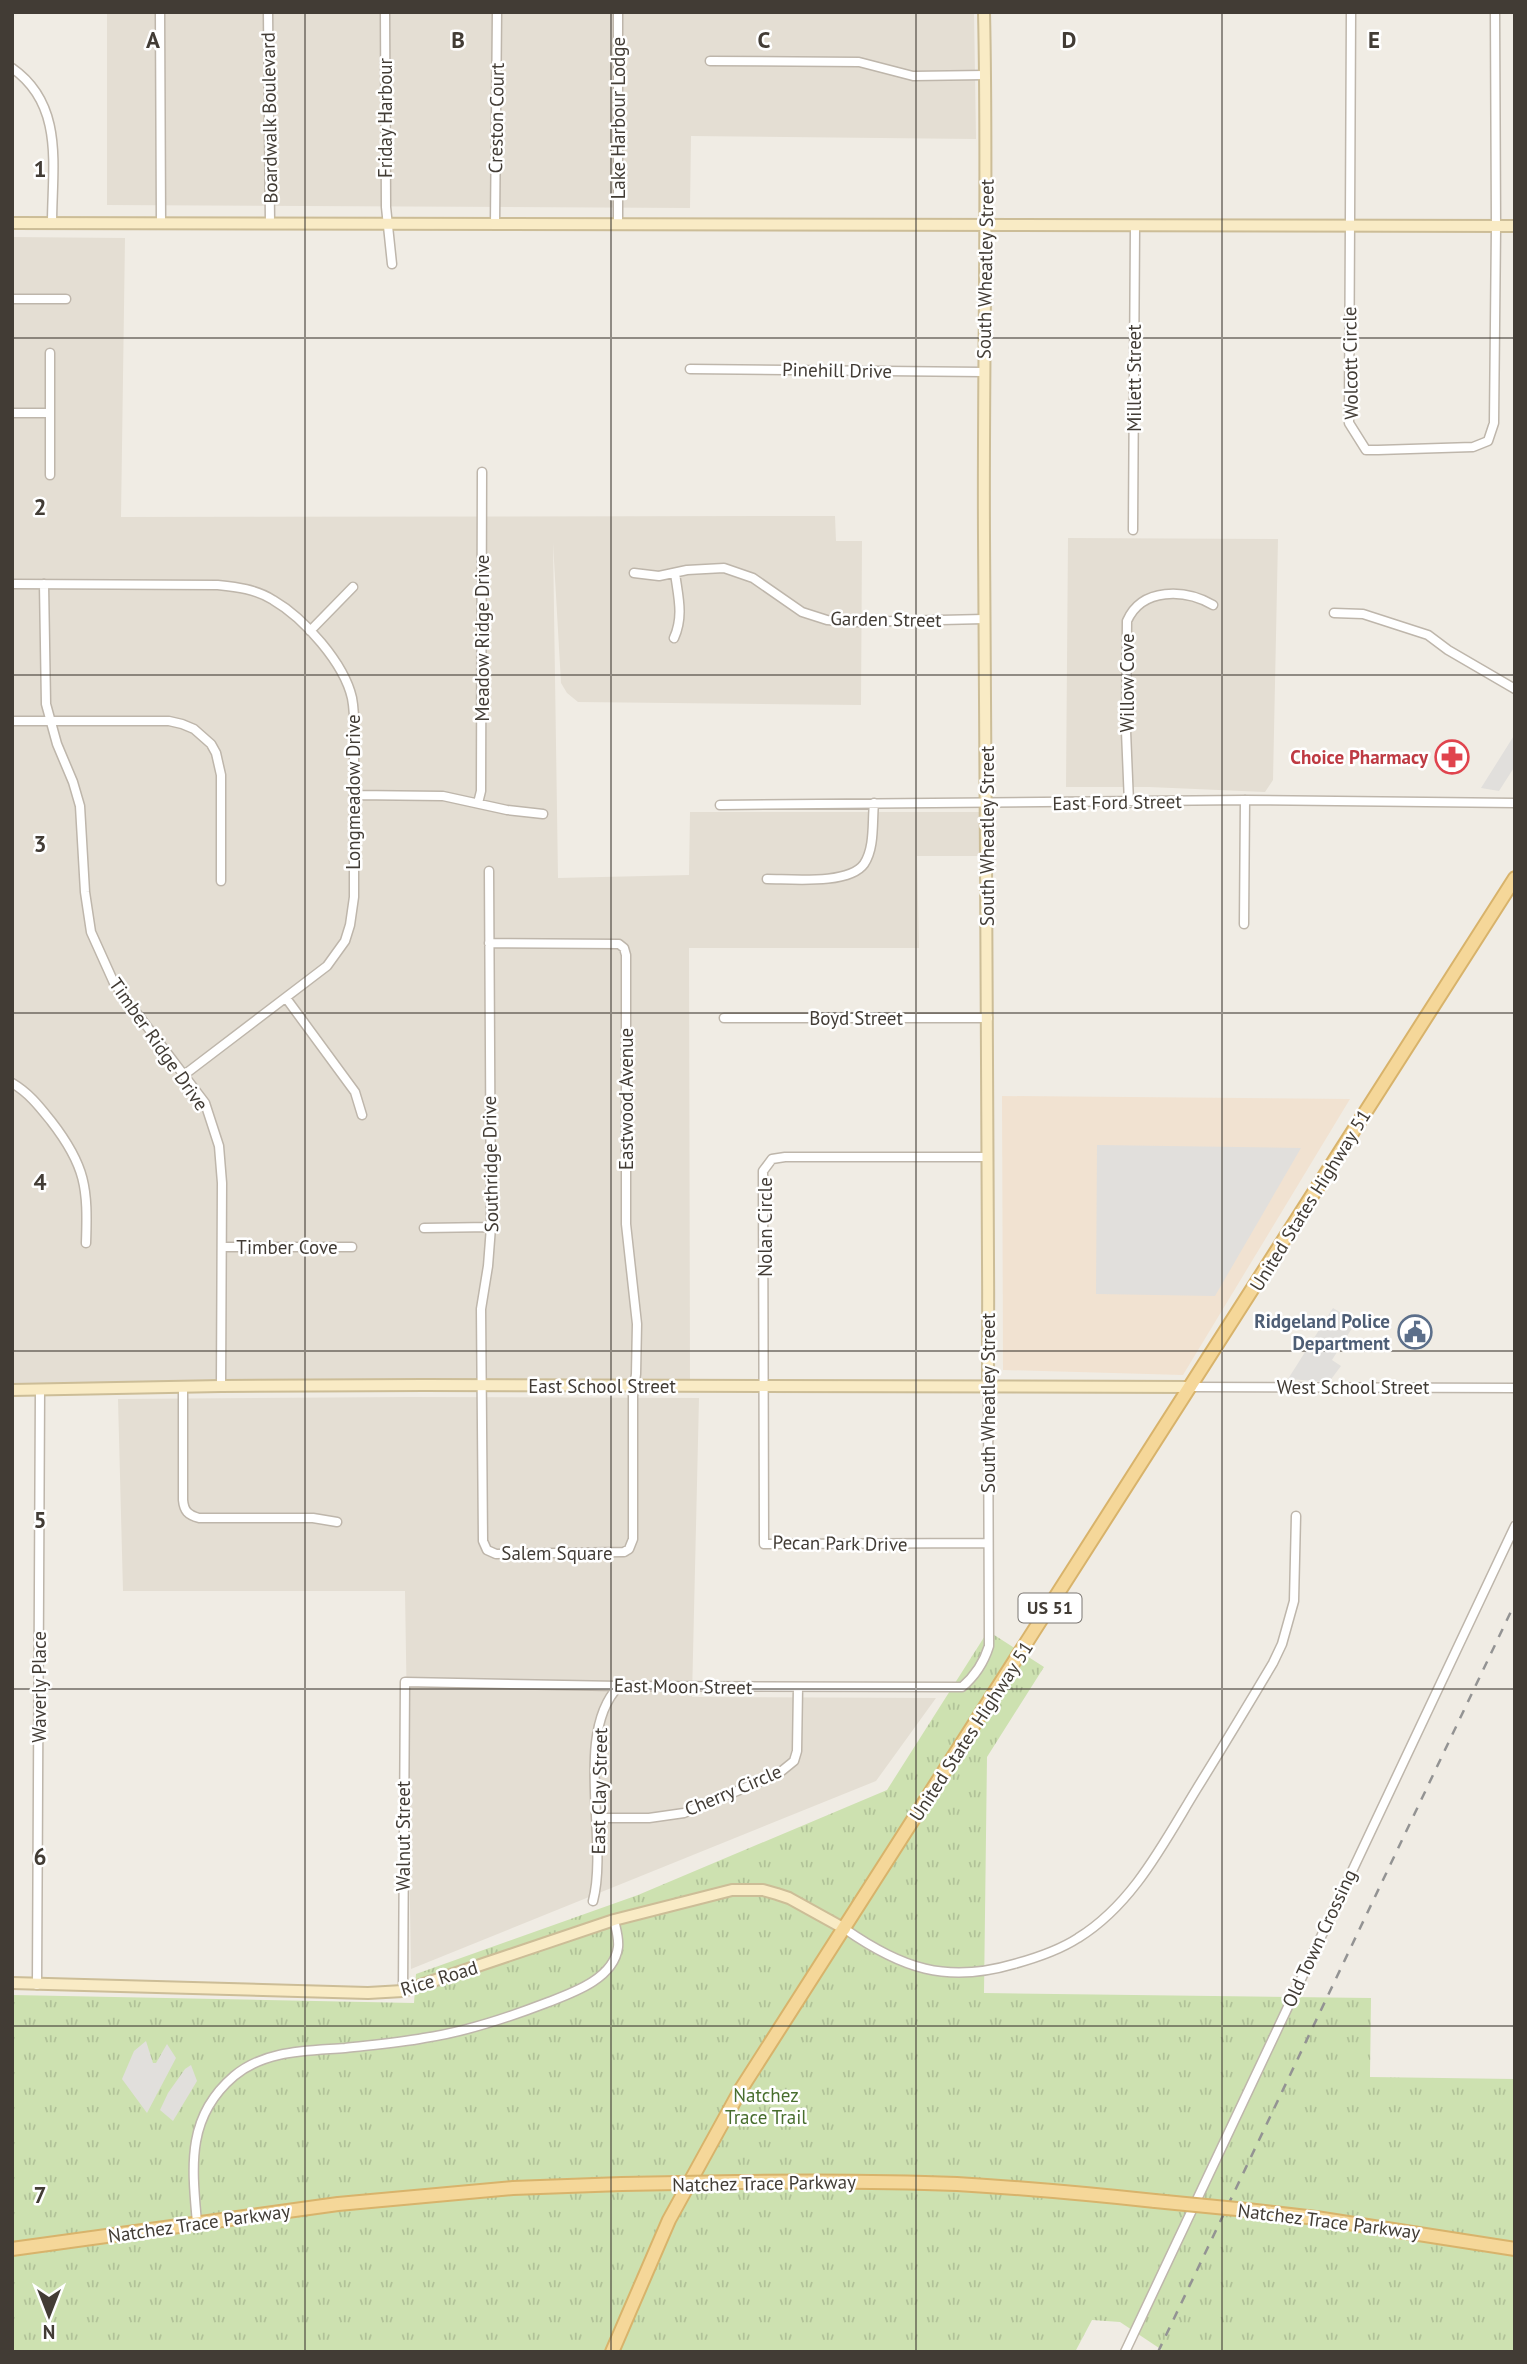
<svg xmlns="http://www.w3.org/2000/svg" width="1527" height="2364" font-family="'PT Sans',sans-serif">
<defs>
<pattern id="park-tufts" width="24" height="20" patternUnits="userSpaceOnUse" patternTransform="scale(1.75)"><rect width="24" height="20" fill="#cde1b0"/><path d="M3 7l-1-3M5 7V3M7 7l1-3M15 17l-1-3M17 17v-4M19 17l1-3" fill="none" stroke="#b1c298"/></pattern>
</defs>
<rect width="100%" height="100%" fill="#f0ece4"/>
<path fill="#e4ded3" d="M 107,12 L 974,12 L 976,139 L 691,136 L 690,208 L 107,205 Z
M 12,237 L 125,238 L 121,517 L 835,516 L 836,541 L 862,541 L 861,705 L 578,702 L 567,693 L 561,683 L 553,543 L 558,878 L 689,875 L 690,812 L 980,812 L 979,856 L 917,856 L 919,948 L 689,948 L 690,1382 L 12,1388 Z
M 1068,538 L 1278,539 L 1273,780 L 1265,792 L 1149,787 L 1066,787 Z
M 408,1397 L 699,1398 L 692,1697 L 936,1698 L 876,1781 L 411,1969 L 405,1591 L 123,1591 L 118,1399 Z"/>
<path fill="#f1e2d1" d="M 1002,1096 L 1350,1099 L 1183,1375 L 1003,1370 Z"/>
<path fill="url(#park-tufts)" d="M 988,1631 L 1044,1667 L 987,1757 L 984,1993 L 1371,1998 L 1370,2077 L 1515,2079 L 1515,2352 L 1165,2352 L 1120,2322 L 1092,2320 L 1075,2352 L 12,2352 L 12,1995 L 414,2003 L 416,1974 L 638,1895 L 887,1790 Z"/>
<path fill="#e1dfdc" d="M 1515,734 L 1515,766 L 1499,791 L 1481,788 Z
M 1097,1145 L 1301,1148 L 1215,1296 L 1096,1294 Z
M 1333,1308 L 1356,1322 L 1332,1360 L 1341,1366 L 1329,1382 L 1288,1379 Z
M 146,2041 L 153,2063 L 156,2063 L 167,2044 L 176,2058 L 147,2113 L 122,2079 L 134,2051 Z
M 191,2065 L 197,2081 L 173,2121 L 160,2110 L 168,2093 L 185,2069 Z"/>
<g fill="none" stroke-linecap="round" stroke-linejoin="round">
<defs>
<path id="street" d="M 160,12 L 161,224
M 268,12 L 270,224
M 385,12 L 386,207 L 392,264
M 1351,12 L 1349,423 L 1366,450 L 1378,450 L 1473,447 L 1488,441 L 1494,423 L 1496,227 L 1495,12
M 710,61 L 859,62 L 913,76 L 985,75
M 12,68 C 65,105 52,167 52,224
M 495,224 L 497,12
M 618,225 L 618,12
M 12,299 L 66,299
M 690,369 L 983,372
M 12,413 L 50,413
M 50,475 L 50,353
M 1133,530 L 1135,227
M 634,573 L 659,576 L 687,570 L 724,568 L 753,578 L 802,612 L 827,620 L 854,622 L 984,619
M 12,584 L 217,585 C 236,587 256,589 273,600 C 304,618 344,663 352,698 C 356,719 354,742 354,763 C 354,807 354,852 354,897 L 350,925 L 345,941 L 327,966 L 184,1075
M 44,584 L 46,704 L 57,744 L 73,782 L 80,806 L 85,892 L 91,932 L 114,983 L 205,1103 L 219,1146 L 222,1183 L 221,1386
M 1334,613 L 1363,614 L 1428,635 L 1448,650 L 1515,689
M 310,631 L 353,587
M 674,638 C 684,616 678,596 675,573
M 12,721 L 169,721 L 182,724 L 194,729 L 211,744 L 216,753 L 221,775 L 221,881
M 354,795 L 443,796 L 507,810 L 543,814
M 478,803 L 481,791 L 482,472
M 1129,803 L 1126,731 L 1127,621 C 1142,587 1185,589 1213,605
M 720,805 L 1245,800 L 1515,803
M 767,879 C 791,879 849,885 864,864 C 875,848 872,822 874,803
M 1244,924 L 1245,800
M 489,943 L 619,944 L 624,948 L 626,955 L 626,1224 L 637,1324 L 636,1374 L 633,1396 L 633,1539 L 629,1549 L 624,1552 L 496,1554 L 487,1550 L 483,1541 L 481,1309 L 488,1266 L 491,1227 L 489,871
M 286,998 L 355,1092 L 362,1115
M 724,1018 L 988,1018
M 12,1083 C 29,1093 39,1106 51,1121 C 86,1166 88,1188 86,1243
M 424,1228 L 491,1227
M 222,1247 L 352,1247
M 183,1387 L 183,1500 C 184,1511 188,1515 199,1518 L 313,1518 L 337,1522
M 1191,1387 L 1515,1388
M 988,1543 L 764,1544 L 763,1171 L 772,1159 L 785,1157 L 988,1157
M 596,1818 L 649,1818 L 684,1813 L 778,1774 L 794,1761 L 797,1751 L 798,1687
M 593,1901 C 609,1840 573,1733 619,1686
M 845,1929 C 901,1968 946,1984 1014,1964 C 1036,1958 1058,1951 1078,1938 C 1133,1904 1163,1844 1196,1790 C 1222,1748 1248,1705 1273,1663 L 1282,1644 L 1294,1601 L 1296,1516
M 37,1985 L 40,1389
M 403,1991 L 405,1682 L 619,1686 L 962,1687 C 975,1676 984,1662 989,1646 L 988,1386
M 197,2223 C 192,2166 186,2117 234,2076 C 265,2050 307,2051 345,2048 C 371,2045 398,2043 424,2038 C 466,2032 507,2018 546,2003 C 572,1993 614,1979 618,1947 C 619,1938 616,1929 614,1920
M 1125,2352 L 1515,1526"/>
<path id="secondary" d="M 984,12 C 988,187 983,362 984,537 C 985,820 989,1103 988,1386
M 12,223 L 1515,226
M 12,1390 L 221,1386 L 424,1385 L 1191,1387
M 12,1983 L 368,1993 L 403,1991 L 614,1920 L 732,1890 L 763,1890 L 777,1894 L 789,1898 L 845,1929"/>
<path id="primary" d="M 736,2182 C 810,2181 883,2181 957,2184 C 1023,2188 1089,2194 1155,2201
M 1247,2210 L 1316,2218 L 1515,2249
M 12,2249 L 338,2204 L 513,2188 L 622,2184
M 612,2352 L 669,2220 L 741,2089 L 1515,878"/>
</defs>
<use href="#street" stroke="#beb6ab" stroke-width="11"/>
<use href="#secondary" stroke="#ccbd97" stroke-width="14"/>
<use href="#primary" stroke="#d8b36b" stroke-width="16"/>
<use href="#street" stroke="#fff" stroke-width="8"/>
<use href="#secondary" stroke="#f9ebc5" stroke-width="10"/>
<use href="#primary" stroke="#f5d799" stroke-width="12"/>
<path stroke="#939393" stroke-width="2.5" stroke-dasharray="9 9" stroke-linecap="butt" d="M 1158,2352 L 1515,1603"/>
<defs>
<path id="primary-bridge" d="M 622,2184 L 736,2182
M 1155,2201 L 1247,2210"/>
</defs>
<use href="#primary-bridge" stroke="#d8b36b" stroke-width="16" stroke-linecap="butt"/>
<use href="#primary-bridge" stroke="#f5d799" stroke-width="12"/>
</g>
<path fill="none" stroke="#423c35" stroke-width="2" stroke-opacity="0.55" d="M 305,12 L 305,2352M 611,12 L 611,2352M 916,12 L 916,2352M 1222,12 L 1222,2352M 12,338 L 1515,338M 12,675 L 1515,675M 12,1013 L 1515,1013M 12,1351 L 1515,1351M 12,1689 L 1515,1689M 12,2026 L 1515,2026"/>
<defs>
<symbol id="pharmacy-ring" viewBox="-11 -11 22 22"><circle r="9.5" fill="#fff" stroke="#e0444e" stroke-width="1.5"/><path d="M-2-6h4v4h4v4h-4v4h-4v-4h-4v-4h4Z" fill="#e0444e"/></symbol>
<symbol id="civic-ring" viewBox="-11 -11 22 22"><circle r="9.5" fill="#fff" stroke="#5c6f8a" stroke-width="1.5"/><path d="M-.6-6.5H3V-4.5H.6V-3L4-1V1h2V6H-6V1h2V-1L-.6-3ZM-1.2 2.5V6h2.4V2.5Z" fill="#5c6f8a"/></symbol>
</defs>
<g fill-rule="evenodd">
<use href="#pharmacy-ring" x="1433" y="738" width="38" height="38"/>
<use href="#civic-ring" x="1396" y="1313" width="38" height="38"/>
</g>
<g text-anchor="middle" stroke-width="5" stroke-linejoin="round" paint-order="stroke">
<rect fill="#fff" stroke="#7b7672" stroke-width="2" x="1018.5" y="1593.5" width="63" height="29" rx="5"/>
<g font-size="18" font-weight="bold" fill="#423c35">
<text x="1050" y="1614">US 51</text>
</g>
<g font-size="19" fill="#423c35" stroke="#fff">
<text transform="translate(269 118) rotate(-91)" y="7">Boardwalk Boulevard</text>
<text transform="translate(385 118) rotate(-90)" y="7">Friday Harbour</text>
<text transform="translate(496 118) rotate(-89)" y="7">Creston Court</text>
<text transform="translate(618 118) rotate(-90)" y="7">Lake Harbour Lodge</text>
<text transform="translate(985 269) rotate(-89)" y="7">South Wheatley Street</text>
<text transform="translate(1350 363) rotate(-91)" y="7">Wolcott Circle</text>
<text transform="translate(837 370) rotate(1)" y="7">Pinehill Drive</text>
<text transform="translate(1134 378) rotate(-90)" y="7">Millett Street</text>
<text transform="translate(886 619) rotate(1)" y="7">Garden Street</text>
<text transform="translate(482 638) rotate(-90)" y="7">Meadow Ridge Drive</text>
<text transform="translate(1127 683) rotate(-90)" y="7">Willow Cove</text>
<text transform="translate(353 792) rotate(-90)" y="7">Longmeadow Drive</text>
<text transform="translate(1117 802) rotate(-1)" y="7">East Ford Street</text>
<text transform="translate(987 836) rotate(-90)" y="7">South Wheatley Street</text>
<text x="856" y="1025">Boyd Street</text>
<text transform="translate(159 1044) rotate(55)" y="7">Timber Ridge Drive</text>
<text transform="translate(626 1099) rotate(-90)" y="7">Eastwood Avenue</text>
<text transform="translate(490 1164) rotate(-91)" y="7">Southridge Drive</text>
<text transform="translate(1310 1200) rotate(-58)" y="7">United States Highway 51</text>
<text transform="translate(765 1227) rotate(-90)" y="7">Nolan Circle</text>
<text x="287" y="1254">Timber Cove</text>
<text x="602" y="1393">East School Street</text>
<text x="1353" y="1394">West School Street</text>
<text transform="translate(988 1403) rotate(-90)" y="7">South Wheatley Street</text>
<text transform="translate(840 1543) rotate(1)" y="7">Pecan Park Drive</text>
<text x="557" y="1560">Salem Square</text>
<text transform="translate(683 1686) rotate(1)" y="7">East Moon Street</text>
<text transform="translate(39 1687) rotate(-90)" y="7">Waverly Place</text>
<text transform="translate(971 1731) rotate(-57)" y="7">United States Highway 51</text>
<text transform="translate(733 1790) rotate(-23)" y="7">Cherry Circle</text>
<text transform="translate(599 1791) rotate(-89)" y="7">East Clay Street</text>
<text transform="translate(403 1836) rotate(-90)" y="7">Walnut Street</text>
<text transform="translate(1319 1938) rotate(-65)" y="7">Old Town Crossing</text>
<text transform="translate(439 1978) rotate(-17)" y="7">Rice Road</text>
<text transform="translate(764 2183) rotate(-1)" y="7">Natchez Trace Parkway</text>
<text transform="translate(1329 2221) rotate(7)" y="7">Natchez Trace Parkway</text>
<text transform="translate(199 2223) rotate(-8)" y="7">Natchez Trace Parkway</text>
</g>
<g font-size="19" font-weight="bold" fill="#be3a42" stroke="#fff" text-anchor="end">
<text x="1428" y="764">Choice Pharmacy</text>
</g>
<g font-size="19" font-weight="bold" fill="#4e5e75" stroke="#fff" text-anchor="end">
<text x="1390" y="1328">Ridgeland Police<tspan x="1390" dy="22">Department</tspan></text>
</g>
<g font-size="19" fill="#486e2e" stroke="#fff">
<text x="766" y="2102">Natchez<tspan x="766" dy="22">Trace Trail</tspan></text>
</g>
</g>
<g font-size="23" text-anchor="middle" font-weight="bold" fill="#423c35" stroke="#fff" stroke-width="5" stroke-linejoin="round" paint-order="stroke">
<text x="153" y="48">A</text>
<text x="458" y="48">B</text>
<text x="764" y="48">C</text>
<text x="1069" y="48">D</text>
<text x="1374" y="48">E</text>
<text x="40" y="177">1</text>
<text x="40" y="515">2</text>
<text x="40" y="852">3</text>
<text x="40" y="1190">4</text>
<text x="40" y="1528">5</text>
<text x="40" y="1865">6</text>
<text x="40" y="2203">7</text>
</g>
<rect width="1527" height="2364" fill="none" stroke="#423c35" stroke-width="28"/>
<g transform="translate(49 2315) rotate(180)" stroke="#ffffff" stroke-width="5" paint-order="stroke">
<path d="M0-5L12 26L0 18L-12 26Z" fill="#423c35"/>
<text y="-10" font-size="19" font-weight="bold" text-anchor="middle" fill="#423c35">N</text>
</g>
</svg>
